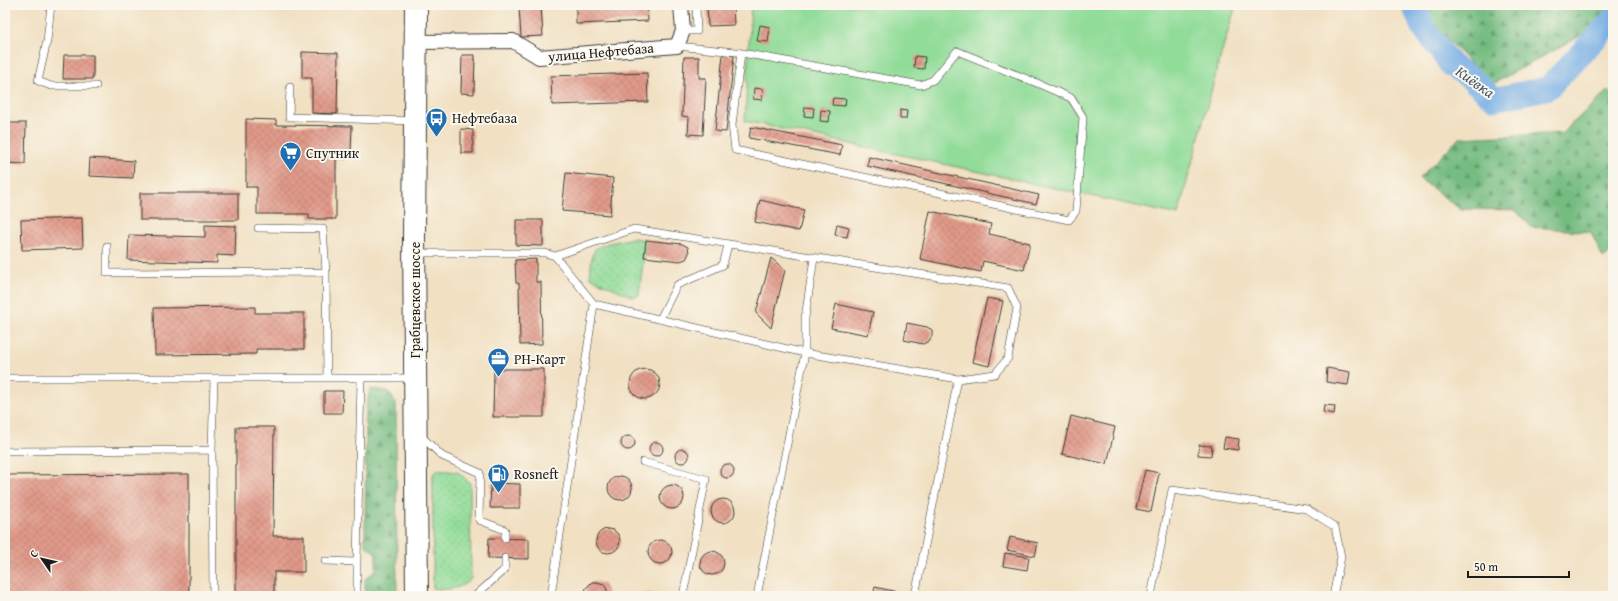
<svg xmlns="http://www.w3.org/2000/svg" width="1618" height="601" font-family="'Gentium Book Plus',serif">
<defs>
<pattern id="grass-dots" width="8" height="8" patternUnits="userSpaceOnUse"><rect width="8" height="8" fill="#91dc99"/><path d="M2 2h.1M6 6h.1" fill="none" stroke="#7cbc83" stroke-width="1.8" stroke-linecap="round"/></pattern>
<pattern id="forest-firs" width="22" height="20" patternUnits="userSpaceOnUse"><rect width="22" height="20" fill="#74bc81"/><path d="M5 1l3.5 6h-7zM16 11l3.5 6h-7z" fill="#5e9869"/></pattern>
<pattern id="building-cross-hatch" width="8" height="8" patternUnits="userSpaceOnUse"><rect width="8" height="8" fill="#e19a8a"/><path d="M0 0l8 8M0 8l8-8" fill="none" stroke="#c08476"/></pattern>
</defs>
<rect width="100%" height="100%" fill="#fbf7ec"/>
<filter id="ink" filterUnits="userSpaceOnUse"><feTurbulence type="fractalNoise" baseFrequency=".025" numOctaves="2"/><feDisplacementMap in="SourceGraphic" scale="8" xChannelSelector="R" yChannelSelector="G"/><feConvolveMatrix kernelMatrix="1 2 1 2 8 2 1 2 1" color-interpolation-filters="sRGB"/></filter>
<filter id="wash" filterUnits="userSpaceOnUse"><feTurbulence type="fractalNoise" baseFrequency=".012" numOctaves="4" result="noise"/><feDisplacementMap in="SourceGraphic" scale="16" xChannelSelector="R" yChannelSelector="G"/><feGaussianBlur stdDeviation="0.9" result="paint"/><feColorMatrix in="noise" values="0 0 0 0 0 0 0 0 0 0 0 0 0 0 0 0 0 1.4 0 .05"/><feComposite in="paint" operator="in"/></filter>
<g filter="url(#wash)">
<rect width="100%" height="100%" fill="#f1e0c2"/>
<path fill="url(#grass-dots)" stroke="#567c5a" d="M 633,238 L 646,240 L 639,295 L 633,297 L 595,280 L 590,276 L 592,256 L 596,248 L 609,243 Z
M 438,470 L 458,472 L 470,483 L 471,579 C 462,589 445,591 433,588 L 433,474 Z"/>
<path fill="url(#forest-firs)" stroke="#486c4e" d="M 1423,5 L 1613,5 L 1613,31 L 1602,24 L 1491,85 L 1432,23 Z
M 1607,91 L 1613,93 L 1613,248 L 1603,258 L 1591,232 L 1531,227 L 1515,210 L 1460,209 L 1419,178 L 1459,138 L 1562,133 Z
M 370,389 L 388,391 L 396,403 L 397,596 L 365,596 L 365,579 L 376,570 L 376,553 L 365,545 L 366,408 Z"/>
<path fill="#91dc99" stroke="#567c5a" d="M 751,5 L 1236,5 L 1222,51 L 1178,215 L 745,121 Z"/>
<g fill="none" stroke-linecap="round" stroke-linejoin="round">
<path stroke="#75ade5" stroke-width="24" d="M 1413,5 L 1424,28 L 1451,65 L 1469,77 L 1495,99 L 1548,88 L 1613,20"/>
</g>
<g id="blocks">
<path fill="url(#building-cross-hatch)" d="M 576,5 L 647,5 L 648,21 L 576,24 Z
M 707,5 L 733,5 L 734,25 L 708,26 Z
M 541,6 L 543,36 L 521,37 L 519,7 Z
M 760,25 L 770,27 L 768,42 L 757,41 Z
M 302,52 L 338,53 L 337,114 L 312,113 L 312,78 L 302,78 Z
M 723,54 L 734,56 L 726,132 L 715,131 Z
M 64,55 L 93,55 L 93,79 L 63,79 Z
M 462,55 L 475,55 L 474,94 L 461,93 Z
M 915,56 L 925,57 L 924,69 L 914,68 Z
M 684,57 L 699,57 L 699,78 L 706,78 L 703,135 L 688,134 L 689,117 L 682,116 Z
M 647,73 L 648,102 L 552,105 L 551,76 Z
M 754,88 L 763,89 L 762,100 L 753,99 Z
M 833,98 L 846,99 L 845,106 L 832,105 Z
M 805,107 L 814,108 L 813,117 L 804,116 Z
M 821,110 L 830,111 L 829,122 L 820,121 Z
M 900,110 L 907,111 L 906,119 L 900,119 Z
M 246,119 L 276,120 L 276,125 L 352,126 L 351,151 L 346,150 L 346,159 L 336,158 L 336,219 L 309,219 L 309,214 L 257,214 L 257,187 L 246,187 Z
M 5,123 L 26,123 L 25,164 L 5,163 Z
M 751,127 L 842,145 L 840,155 L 749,138 Z
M 461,129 L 473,130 L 473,153 L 461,153 Z
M 869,157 L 1039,195 L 1036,204 L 867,166 Z
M 90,158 L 134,161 L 133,178 L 89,176 Z
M 566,173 L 613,178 L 610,215 L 562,211 Z
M 140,193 L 238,193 L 238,220 L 140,220 Z
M 760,200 L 804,210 L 799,231 L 755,222 Z
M 930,211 L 991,224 L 989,234 L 1030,243 L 1024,270 L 983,261 L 981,272 L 920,259 Z
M 82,218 L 83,248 L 22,250 L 21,220 Z
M 516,220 L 543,220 L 543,246 L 516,245 Z
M 837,224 L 849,227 L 847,237 L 835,235 Z
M 205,225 L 236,226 L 235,256 L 217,255 L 217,263 L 128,260 L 129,235 L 205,237 Z
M 646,240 L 682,244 L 688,247 L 689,253 L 686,259 L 680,261 L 644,257 Z
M 771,258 L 785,270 L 771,328 L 756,313 Z
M 536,259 L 536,282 L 541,282 L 542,344 L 520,345 L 519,283 L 516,283 L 515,260 Z
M 987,298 L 1003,301 L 989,366 L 972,362 Z
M 836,304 L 873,312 L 868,335 L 831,328 Z
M 255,307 L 255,313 L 304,313 L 304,349 L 256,349 L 256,354 L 155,355 L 154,308 Z
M 907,323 L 927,327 L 932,330 L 932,336 L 929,341 L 923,344 L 904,340 Z
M 1327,368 L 1350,372 L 1348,385 L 1326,382 Z
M630 384a15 15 0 1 1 30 0a15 15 0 1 1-30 0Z
M 494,369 L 544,369 L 544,417 L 493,417 Z
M 324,391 L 343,391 L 342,413 L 324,413 Z
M 1324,405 L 1335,406 L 1334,414 L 1323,412 Z
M 1071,416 L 1115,427 L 1107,464 L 1062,454 Z
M 236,427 L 274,427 L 273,536 L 304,536 L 304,572 L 274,572 L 274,596 L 236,596 Z
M621 443a7 7 0 1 1 14 0a7 7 0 1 1-14 0Z
M 1225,437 L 1239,439 L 1238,450 L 1223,448 Z
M649 449a7 7 0 1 1 14 0a7 7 0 1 1-14 0Z
M 1199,445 L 1212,446 L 1211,456 L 1198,455 Z
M675 456a7 7 0 1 1 14 0a7 7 0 1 1-14 0Z
M720 471a7 7 0 1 1 14 0a7 7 0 1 1-14 0Z
M 1145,470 L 1159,473 L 1151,512 L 1136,509 Z
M 189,474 L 189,596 L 5,596 L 5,475 Z
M608 488a12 12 0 1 1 24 0a12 12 0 1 1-24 0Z
M 491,483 L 520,484 L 520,508 L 490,508 Z
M660 497a12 12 0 1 1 24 0a12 12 0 1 1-24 0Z
M711 511a12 12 0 1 1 24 0a12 12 0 1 1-24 0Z
M596 541a12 12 0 1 1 24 0a12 12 0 1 1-24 0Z
M 1010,537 L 1038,543 L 1035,556 L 1007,550 Z
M 489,538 L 529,539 L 529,559 L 488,558 Z
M648 552a12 12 0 1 1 24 0a12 12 0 1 1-24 0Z
M700 563a12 12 0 1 1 24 0a12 12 0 1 1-24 0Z
M 1005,553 L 1029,557 L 1027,570 L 1003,566 Z
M 592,582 L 597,582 L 604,584 L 607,590 L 608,596 L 584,596 L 586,588 Z
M 875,587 L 902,593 L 902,596 L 873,596 Z
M 645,593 L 651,593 L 657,596 L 639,596 Z"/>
</g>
</g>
<g filter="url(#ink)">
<use href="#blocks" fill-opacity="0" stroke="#3c3935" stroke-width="1"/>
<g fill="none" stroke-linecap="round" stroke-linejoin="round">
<defs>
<path id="service" d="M 51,5 L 47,41 L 38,81 L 51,86 L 96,86
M 683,31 L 697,31 L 696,5
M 677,46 L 736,52 L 921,85 L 933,80 L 957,51 L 1037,83 L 1071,98 L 1083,117 L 1076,211 L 1069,220 L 735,150 L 732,125 L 741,53
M 290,87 L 289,117 L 414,121
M 258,228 L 323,229 L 326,272 L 327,378
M 107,246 L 107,273 L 326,272
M 417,253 L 545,253 L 555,256 L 594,304 L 805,353 L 958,379 L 995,374 L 1008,358 L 1017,308 L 1008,288 L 634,229 L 555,256
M 660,319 L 677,285 L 723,265 L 728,245
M 5,378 L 413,378
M 421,436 L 442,456 L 480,473 L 479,520 L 505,530 L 505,538
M 5,451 L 212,450
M 643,462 L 706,479 L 683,596
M 325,561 L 357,562 L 357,596
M 357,562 L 361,378
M 213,596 L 212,450 L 214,378
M 475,596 L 505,569 L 505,558
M 551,596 L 594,304
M 757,596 L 805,353 L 805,318 L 814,258
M 915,596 L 958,379
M 1151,596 L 1172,490 L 1307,509 L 1335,527 L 1341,557 L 1333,596"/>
<path id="minor" d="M 416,42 L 513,41 L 539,57 L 677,46 L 683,31 L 681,5"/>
<path id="primary" d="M 416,5 L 414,238 L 417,596"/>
</defs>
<use href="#service" stroke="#3c3935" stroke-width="8"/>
<use href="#minor" stroke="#3c3935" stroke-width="16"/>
<use href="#primary" stroke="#3c3935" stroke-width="24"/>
<use href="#service" stroke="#fff" stroke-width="7"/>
<use href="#minor" stroke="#fff" stroke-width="14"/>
<use href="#primary" stroke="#fff" stroke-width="22"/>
</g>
</g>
<defs>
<symbol id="bus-pin" viewBox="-11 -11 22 30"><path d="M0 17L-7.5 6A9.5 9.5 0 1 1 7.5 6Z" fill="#1f6fb2" stroke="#fbf7ec"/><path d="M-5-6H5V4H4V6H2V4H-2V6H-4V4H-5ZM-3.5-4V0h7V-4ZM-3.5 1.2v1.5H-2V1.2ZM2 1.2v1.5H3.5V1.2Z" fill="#fff"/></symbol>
<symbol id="supermarket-pin" viewBox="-11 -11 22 30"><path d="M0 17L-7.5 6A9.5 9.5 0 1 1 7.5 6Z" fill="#1f6fb2" stroke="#fbf7ec"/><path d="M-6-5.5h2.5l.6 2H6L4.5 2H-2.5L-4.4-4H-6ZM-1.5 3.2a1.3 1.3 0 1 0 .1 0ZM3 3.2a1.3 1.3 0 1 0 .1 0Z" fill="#fff"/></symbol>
<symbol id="office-pin" viewBox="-11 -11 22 30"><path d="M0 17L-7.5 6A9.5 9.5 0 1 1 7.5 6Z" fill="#1f6fb2" stroke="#fbf7ec"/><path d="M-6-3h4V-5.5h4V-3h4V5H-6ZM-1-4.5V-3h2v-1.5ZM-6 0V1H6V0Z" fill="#fff"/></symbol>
<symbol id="fuel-pin" viewBox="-11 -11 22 30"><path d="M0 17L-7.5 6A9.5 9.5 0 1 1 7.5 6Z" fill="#1f6fb2" stroke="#fbf7ec"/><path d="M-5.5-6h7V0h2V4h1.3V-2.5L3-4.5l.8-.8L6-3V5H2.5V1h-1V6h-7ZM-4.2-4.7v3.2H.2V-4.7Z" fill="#fff"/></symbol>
</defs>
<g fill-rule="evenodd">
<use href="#bus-pin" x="424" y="106" width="25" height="34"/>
<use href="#supermarket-pin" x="278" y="140" width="25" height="34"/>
<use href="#office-pin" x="486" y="346" width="25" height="34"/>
<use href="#fuel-pin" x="486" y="462" width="25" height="34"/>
</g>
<g text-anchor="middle" stroke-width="4" stroke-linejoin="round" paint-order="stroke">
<g font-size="14" fill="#1c1c1c" stroke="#fbf7ec">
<text transform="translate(601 52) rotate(-5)" y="5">улица Нефтебаза</text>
<text transform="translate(415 300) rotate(-90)" y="5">Грабцевское шоссе</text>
</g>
<g font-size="14" fill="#1c1c1c" stroke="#fbf7ec" text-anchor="start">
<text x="452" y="123">Нефтебаза</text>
<text x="306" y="158">Спутник</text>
<text x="514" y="364">РН-Карт</text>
<text x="514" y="479">Rosneft</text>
</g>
<g font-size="15" font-style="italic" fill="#40566c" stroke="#fbf7ec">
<text transform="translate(1475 82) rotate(35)" y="5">Киёвка</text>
</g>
</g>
<rect width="1618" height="601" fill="none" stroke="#fbf7ec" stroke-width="20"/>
<g transform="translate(42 559) rotate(304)" stroke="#fbf7ec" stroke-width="3" paint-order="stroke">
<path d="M0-3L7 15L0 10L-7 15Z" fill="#1c1c1c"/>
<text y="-6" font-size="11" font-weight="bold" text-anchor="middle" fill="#1c1c1c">С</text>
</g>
<path d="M1468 571v6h101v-6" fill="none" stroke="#1c1c1c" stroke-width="2"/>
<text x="1474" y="571" font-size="12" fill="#1c1c1c" stroke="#fbf7ec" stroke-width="3" paint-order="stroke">50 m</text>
</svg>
